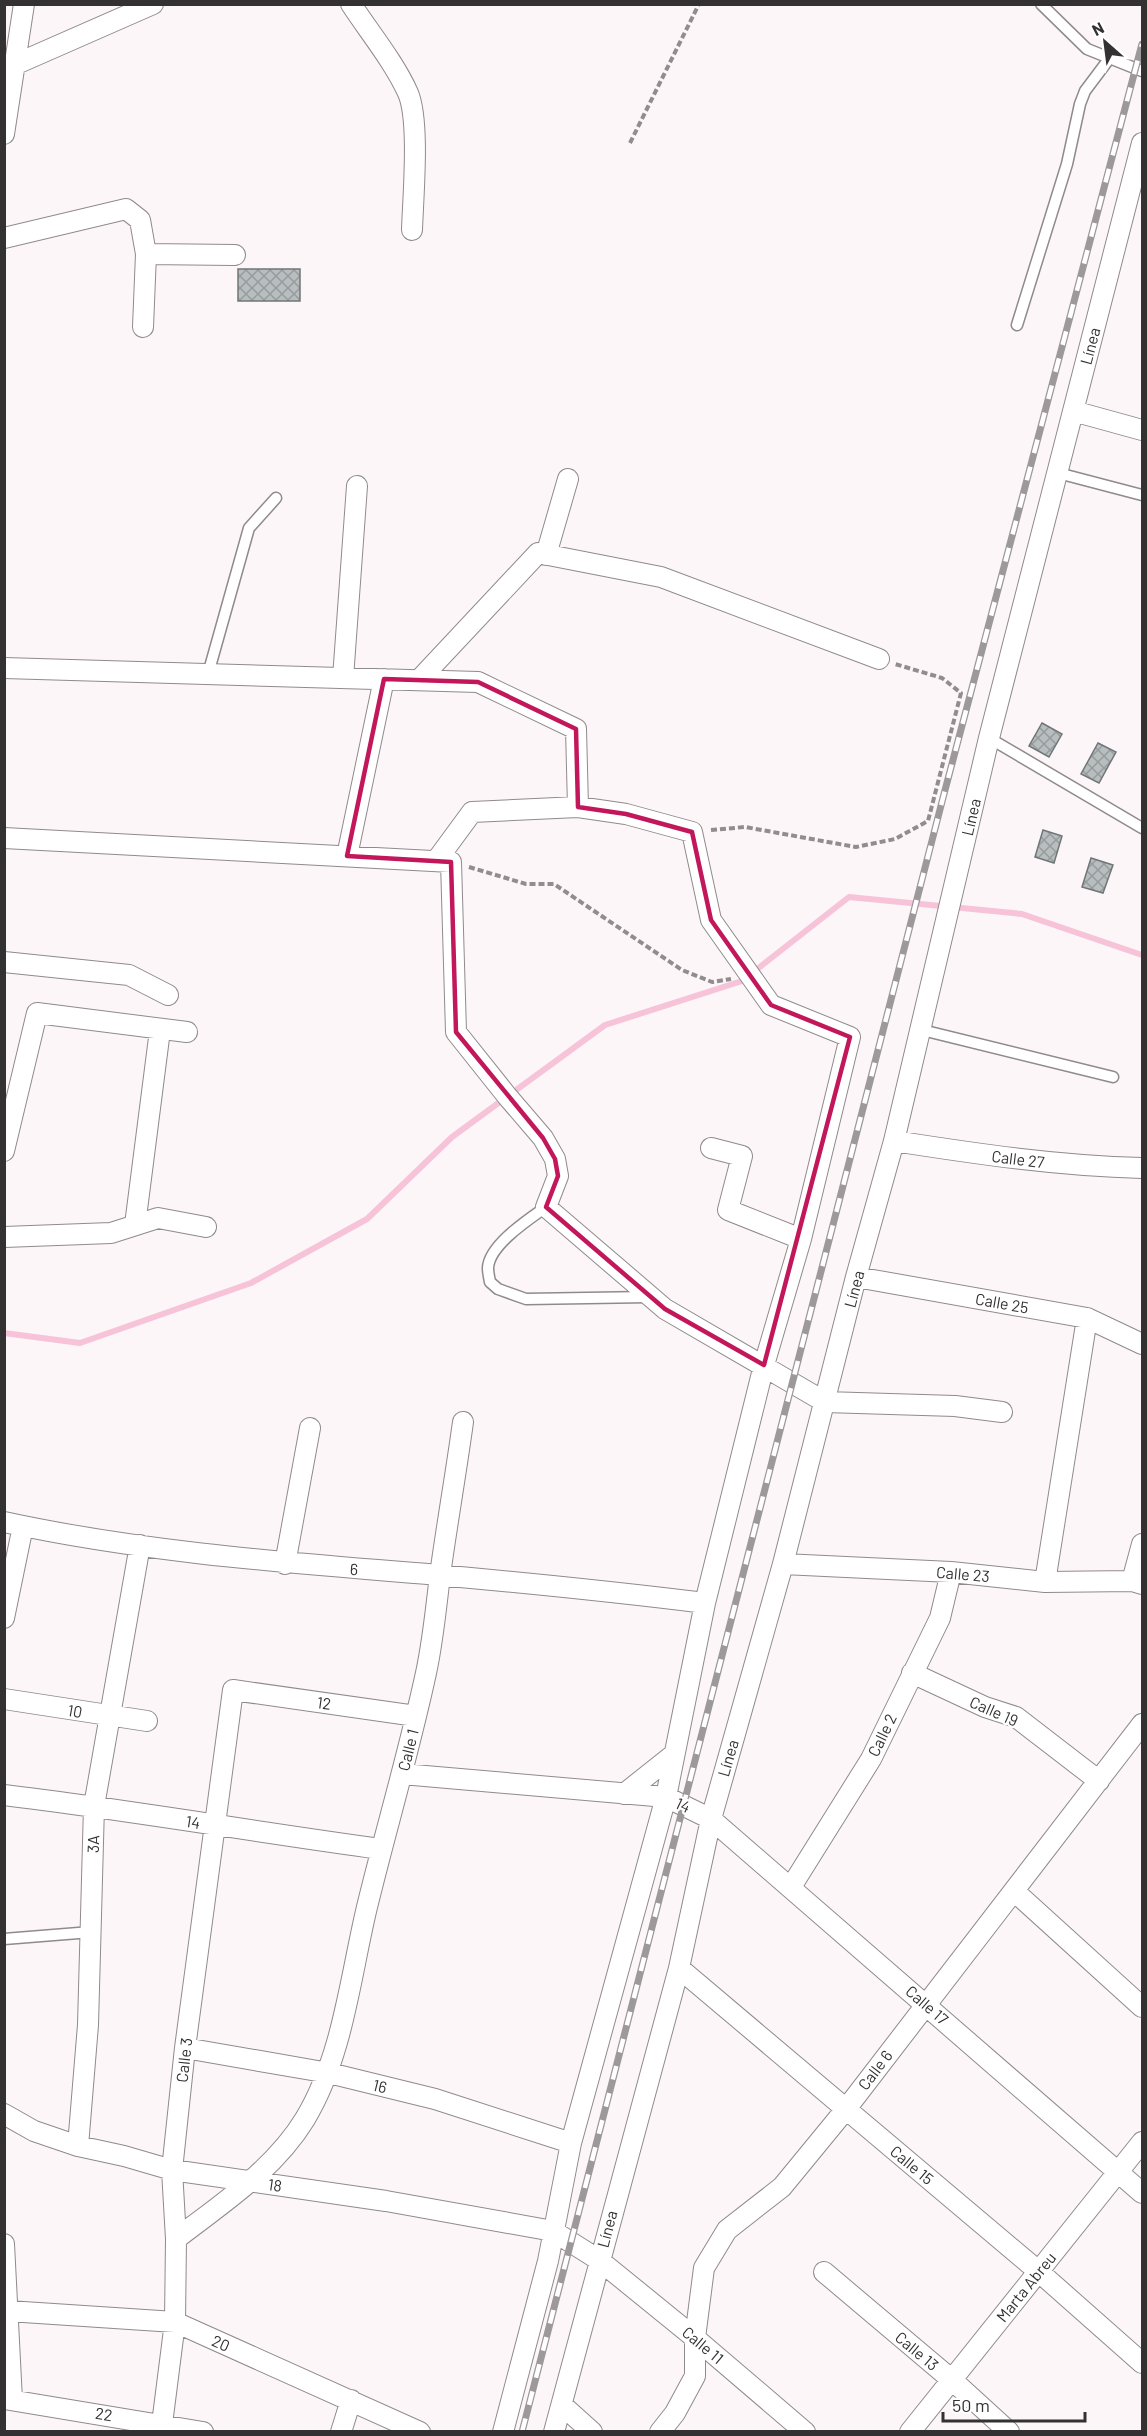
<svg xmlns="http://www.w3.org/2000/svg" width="1147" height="2436" font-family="Barlow,sans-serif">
<defs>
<pattern id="building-cross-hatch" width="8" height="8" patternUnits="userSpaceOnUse" patternTransform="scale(1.5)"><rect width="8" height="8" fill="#b8bebf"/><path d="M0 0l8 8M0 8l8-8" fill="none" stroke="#969b9c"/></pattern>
</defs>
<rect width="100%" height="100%" fill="#fcf6f8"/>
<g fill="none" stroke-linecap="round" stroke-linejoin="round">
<path stroke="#f7c3d8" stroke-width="6" d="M 4,1333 L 80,1343 L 251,1283 L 367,1219 L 452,1137 L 605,1025 L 742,981 L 849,897 L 1022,914 L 1142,955"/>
</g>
<path fill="url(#building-cross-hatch)" stroke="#707677" stroke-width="1.5" d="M 238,269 L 300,269 L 300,301 L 238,301 Z
M 1042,723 L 1062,734 L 1049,757 L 1029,746 Z
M 1098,743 L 1116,752 L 1099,783 L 1081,774 Z
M 1043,830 L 1062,836 L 1054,863 L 1035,857 Z
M 1091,858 L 1113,865 L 1103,893 L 1082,887 Z"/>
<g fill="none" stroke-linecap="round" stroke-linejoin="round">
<defs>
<path id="lane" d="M 1041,4 L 1087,49 L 1142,71
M 1017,325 L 1067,164 L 1080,104 L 1085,91 L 1109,59
M 1058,473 L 1142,495
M 208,674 L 249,528 L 276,498
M 989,738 L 1142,828
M 922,1030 L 1113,1077
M 546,1207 C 529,1219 489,1245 488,1268 C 488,1272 489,1277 490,1282 L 498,1289 L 526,1299 L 648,1297
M 4,1939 L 91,1932"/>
<path id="street" d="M 351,4 C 370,33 394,62 408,93 C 420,121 413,197 412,230
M 14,65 L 153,4
M 4,134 L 24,4
M 4,238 L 126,209 L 140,220 L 146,254 L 235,255
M 143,327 L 146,254
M 1073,411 L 1142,430
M 546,555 L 568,479
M 4,668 L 478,682 L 576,729 L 578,807
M 343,678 L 357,486
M 419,680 L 538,553 L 661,577 L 879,659
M 4,838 L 451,862 L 456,1032 L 507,1096 L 543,1138 L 555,1159 L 558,1176 L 546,1207 L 665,1309 L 825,1402 L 955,1406 L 1002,1412
M 347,856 L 384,679
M 436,861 L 472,812 L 578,807 L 626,814 L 692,832 L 711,920 L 771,1005 L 850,1037 L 801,1239 L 764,1365 L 705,1603 L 666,1797 L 571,2143 L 548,2261 L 503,2432
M 4,962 L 129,975 L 168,995
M 894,1141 C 977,1154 1059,1166 1142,1168
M 711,1148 L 742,1156 L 728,1210 L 801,1239
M 4,1151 L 37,1013 L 187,1032
M 135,1225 L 160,1030
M 4,1237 L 111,1233 L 158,1218 L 206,1227
M 856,1277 L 1087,1318 L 1142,1344
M 4,1522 C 147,1553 293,1563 438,1575 C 527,1583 616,1592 705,1603
M 285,1564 L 310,1428
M 783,1564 L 951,1572 L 1045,1582 L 1132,1581 L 1142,1584
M 1132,1581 L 1142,1544
M 1045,1582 L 1087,1318
M 4,1618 L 23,1526
M 912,1673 L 985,1707 L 1016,1717 L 1099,1781
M 4,1699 L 147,1721
M 402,1774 L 666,1797 L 711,1819 L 1142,2193
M 624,1794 L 673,1755
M 4,1795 C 130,1810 255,1832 381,1849
M 791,1887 L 871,1759 L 940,1618 L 951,1572
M 1014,1891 L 1142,2007
M 679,1968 L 1038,2271 L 1142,2363
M 185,2048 L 329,2073 L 435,2099 L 571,2143
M 4,2114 L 34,2131 L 78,2146 L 124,2156 L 172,2170 L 386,2201 L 553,2231 L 599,2260 L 695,2338 L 805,2432
M 78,2146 L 88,2025 L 94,1806 L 140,1545
M 176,2239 C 221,2204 274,2170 305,2119 C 343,2056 350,1978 367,1907 C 386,1829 409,1752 426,1673 C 433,1641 436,1608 440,1575 C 447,1524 456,1473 463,1422
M 4,2244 L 12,2400
M 824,2272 L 952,2380 L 1009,2432
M 8,2311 L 175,2322 L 420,2432
M 4,2399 L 203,2432
M 562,2405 L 592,2432
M 161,2432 L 175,2322 L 176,2239 L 172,2170 L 185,2048 L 233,1690 L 416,1716
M 341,2432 L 351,2400
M 554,2432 L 679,1968 L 711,1819 L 783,1564 L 856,1277 L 894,1141 L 989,738 L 1142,143
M 660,2432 L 675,2413 L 695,2376 L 695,2338 L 704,2268 L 727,2230 L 782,2187 L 846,2109 L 1142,1724
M 910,2432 L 1142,2142"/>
</defs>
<use href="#lane" stroke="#908a8c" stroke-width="13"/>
<use href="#street" stroke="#908a8c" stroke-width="22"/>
<path stroke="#918d8e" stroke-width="4" stroke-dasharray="6 3" stroke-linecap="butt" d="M 798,4 L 816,4
M 630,143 L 699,4
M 711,830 L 745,827 L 856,847 L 895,839 L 928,821 L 961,693 L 942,678 L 895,664
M 469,867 L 526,884 L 554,884 L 682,970 L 712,982 L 731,979"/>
<use href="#lane" stroke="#fff" stroke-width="10"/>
<use href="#street" stroke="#fff" stroke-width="20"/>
<defs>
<path id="rail" d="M 522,2432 L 944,794 L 1142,44"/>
</defs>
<use href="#rail" stroke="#9d989a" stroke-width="7"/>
<use href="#rail" stroke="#fff" stroke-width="4.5" stroke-dasharray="14" stroke-linecap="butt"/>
</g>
<path fill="none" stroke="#c2185b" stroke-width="4.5" stroke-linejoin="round" d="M 384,679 L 478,682 L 576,729 L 578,807 L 626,814 L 692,832 L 711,920 L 771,1005 L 850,1037 L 764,1365 L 665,1309 L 546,1207 L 558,1176 L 555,1159 L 543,1138 L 456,1032 L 451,862 L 347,856 Z"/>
<g text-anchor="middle" stroke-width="4.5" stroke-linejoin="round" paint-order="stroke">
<g font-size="16" fill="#333132" stroke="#fff">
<text transform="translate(1090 346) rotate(-75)" y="6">Línea</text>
<text transform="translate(971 817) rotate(-77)" y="6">Línea</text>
<text transform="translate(1018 1159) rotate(7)" y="6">Calle 27</text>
<text transform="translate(854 1289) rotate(-75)" y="6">Línea</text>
<text transform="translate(1002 1303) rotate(10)" y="6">Calle 25</text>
<text transform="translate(354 1569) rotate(4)" y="6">6</text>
<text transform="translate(963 1574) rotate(5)" y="6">Calle 23</text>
<text transform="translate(324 1703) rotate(8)" y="6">12</text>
<text transform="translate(75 1711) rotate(10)" y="6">10</text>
<text transform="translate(994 1711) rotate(24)" y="6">Calle 19</text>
<text transform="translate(882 1735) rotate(-64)" y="6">Calle 2</text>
<text transform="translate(408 1750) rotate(-76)" y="6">Calle 1</text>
<text transform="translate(728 1758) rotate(-74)" y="6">Línea</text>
<text transform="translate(683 1805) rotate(25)" y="6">14</text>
<text transform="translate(193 1822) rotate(9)" y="6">14</text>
<text transform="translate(93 1844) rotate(-88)" y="6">3A</text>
<text transform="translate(927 2005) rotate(41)" y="6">Calle 17</text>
<text transform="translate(184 2060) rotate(-84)" y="6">Calle 3</text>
<text transform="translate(875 2070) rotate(-53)" y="6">Calle 6</text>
<text transform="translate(380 2086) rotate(14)" y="6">16</text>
<text transform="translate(912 2165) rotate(40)" y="6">Calle 15</text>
<text transform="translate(275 2185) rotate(8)" y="6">18</text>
<text transform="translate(607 2229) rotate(-75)" y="6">Línea</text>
<text transform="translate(1026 2287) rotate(-51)" y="6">Marta Abreu</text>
<text transform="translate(221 2343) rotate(24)" y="6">20</text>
<text transform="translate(703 2345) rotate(40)" y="6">Calle 11</text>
<text transform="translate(917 2351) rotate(40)" y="6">Calle 13</text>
<text transform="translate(104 2414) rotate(9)" y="6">22</text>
</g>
</g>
<rect width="1147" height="2436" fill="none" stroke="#333132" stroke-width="12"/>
<g transform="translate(1105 42) rotate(332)" stroke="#ffffff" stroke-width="4.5" paint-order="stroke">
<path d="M0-4.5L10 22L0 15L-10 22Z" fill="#333132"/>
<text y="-9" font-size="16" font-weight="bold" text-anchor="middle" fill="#333132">N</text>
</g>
<path d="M943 2412v9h142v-9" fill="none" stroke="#333132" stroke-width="3"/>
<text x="952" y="2412" font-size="18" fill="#333132" stroke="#ffffff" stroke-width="4.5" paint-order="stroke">50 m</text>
</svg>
